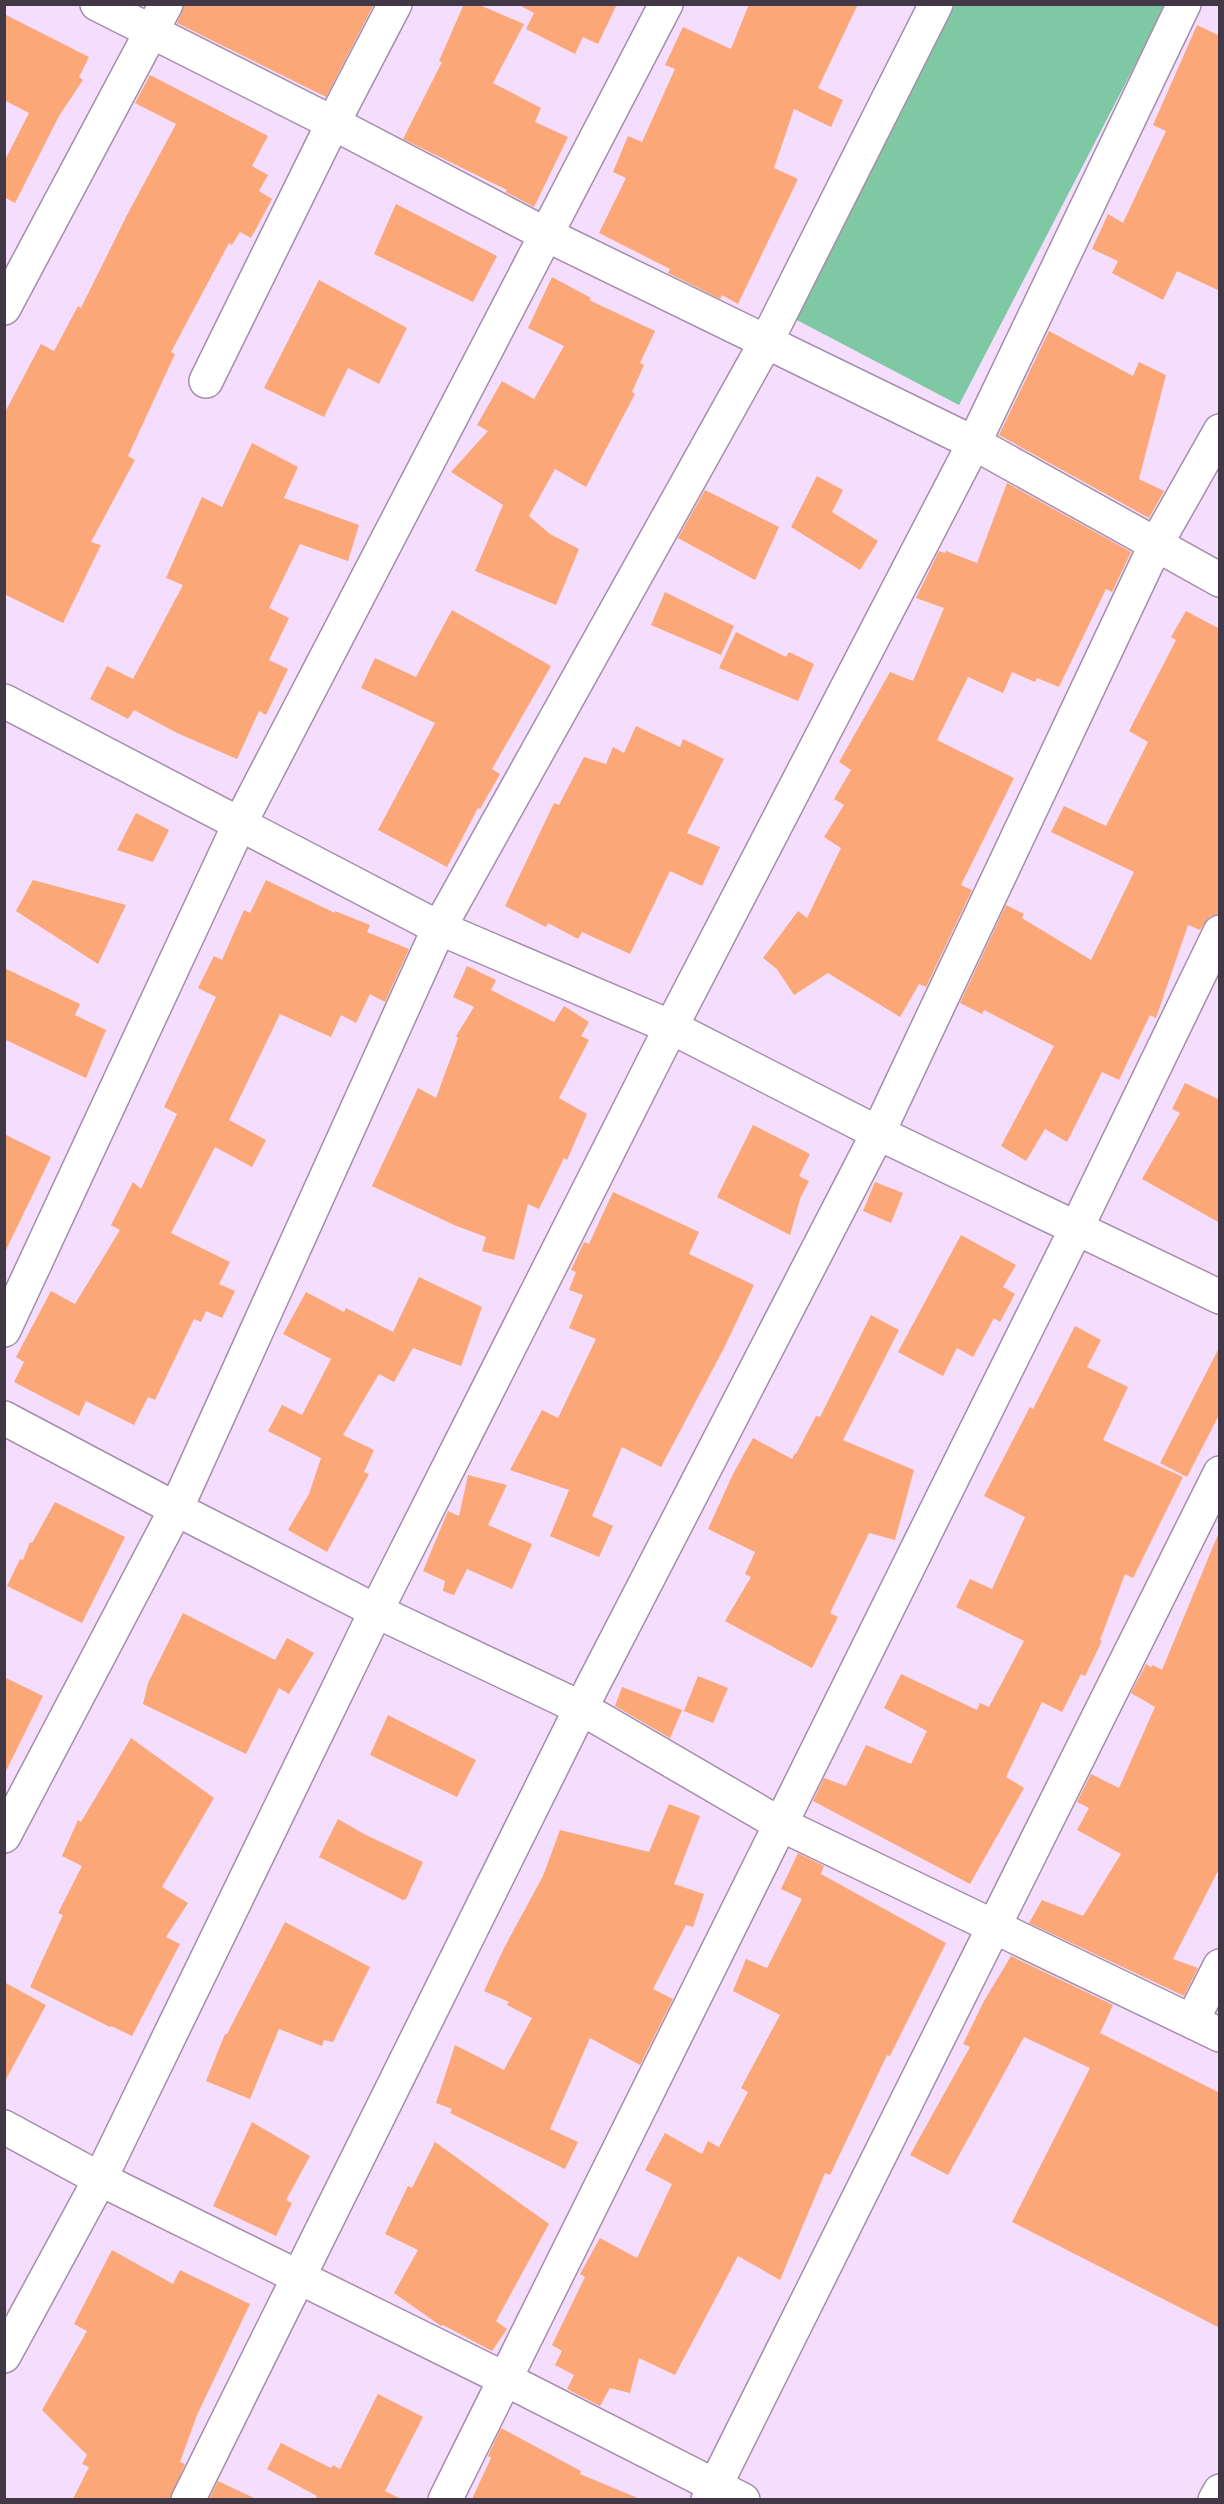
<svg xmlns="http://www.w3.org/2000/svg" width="1224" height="2504" font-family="Helvetica,sans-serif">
<rect width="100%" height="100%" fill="#f5defd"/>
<path fill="#7ec8a3" d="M 955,5 L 1166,5 L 959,405 L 793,318 Z"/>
<path fill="#fba777" d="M 185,4 L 374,4 L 326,97 L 177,23 Z
M 464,4 L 477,4 L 524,24 L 493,83 L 541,108 L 535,122 L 568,137 L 534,207 L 506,192 L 507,190 L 403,139 L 442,62 L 439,61 Z
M 517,4 L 617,4 L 598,44 L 583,37 L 575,54 L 526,29 L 534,13 Z
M 749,4 L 858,4 L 818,88 L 843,100 L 831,127 L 794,109 L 774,168 L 798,179 L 738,304 L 722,295 L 720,299 L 668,273 L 670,269 L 599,233 L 626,178 L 613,172 L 628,136 L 642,142 L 675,69 L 665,65 L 683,27 L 731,49 Z
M 4,14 L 89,57 L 79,77 L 83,80 L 59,116 L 15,203 L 4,197 L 4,162 L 29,113 L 4,100 Z
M 1197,25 L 1220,36 L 1220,291 L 1177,271 L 1163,300 L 1112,273 L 1118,261 L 1092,249 L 1108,214 L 1123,223 L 1166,131 L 1153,125 Z
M 150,75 L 268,136 L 252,166 L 268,175 L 259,191 L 272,199 L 251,238 L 240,232 L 232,245 L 229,243 L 171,352 L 175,354 L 128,456 L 135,460 L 91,542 L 101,545 L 63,623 L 4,594 L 4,414 L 41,344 L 54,351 L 78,306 L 81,308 L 127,215 L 176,124 L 135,103 Z
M 396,204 L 497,256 L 473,302 L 374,254 Z
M 552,277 L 591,298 L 589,300 L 655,331 L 640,363 L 644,365 L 632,392 L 635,394 L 586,487 L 555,469 L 529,516 L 550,534 L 579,549 L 556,605 L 475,571 L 503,505 L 451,472 L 488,431 L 477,425 L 502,381 L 534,399 L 564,346 L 528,328 Z
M 319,280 L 407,328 L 379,384 L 348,368 L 324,417 L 264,388 Z
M 1049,331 L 1133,376 L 1139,362 L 1166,375 L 1139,479 L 1164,491 L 1149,518 L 999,435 Z
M 252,443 L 298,467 L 284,498 L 359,525 L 348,561 L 300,544 L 269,608 L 289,618 L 269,660 L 288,669 L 266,715 L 259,711 L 237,759 L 177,733 L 134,710 L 128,719 L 90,699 L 107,666 L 133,679 L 183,585 L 166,578 L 202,497 L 222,507 Z
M 817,476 L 843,490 L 832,512 L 878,541 L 860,570 L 791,527 Z
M 1007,483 L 1131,552 L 1112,592 L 1106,589 L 1059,687 L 1037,678 L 1035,682 L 1012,672 L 1003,693 L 968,677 L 937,740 L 1014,778 L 961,885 L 972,890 L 926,987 L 919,984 L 900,1017 L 828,973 L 794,995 L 777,969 L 763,958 L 798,911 L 807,918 L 841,848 L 824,837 L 844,805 L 834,799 L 851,770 L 839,762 L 890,672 L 913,681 L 944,608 L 916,598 L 939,551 L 945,553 L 946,551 L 977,563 Z
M 705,490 L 779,527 L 755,580 L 678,538 Z
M 665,592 L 734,626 L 721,655 L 651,625 Z
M 452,610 L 551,666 L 492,769 L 500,774 L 480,809 L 478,808 L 447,867 L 378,830 L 435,723 L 361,688 L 375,658 L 416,677 Z
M 1186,611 L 1220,629 L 1220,913 L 1209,917 L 1200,930 L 1188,925 L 1156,1018 L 1150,1015 L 1119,1080 L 1102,1072 L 1067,1142 L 1045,1129 L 1026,1161 L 1001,1146 L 1054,1046 L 984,1010 L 982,1014 L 960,1003 L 1006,905 L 1024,914 L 1022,918 L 1091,960 L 1134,872 L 1051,832 L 1064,806 L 1106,826 L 1148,742 L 1129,731 L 1176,640 L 1171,637 Z
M 736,632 L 786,657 L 789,652 L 814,664 L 798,701 L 719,668 Z
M 636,726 L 680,747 L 683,739 L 724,759 L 687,833 L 720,847 L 702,886 L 670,871 L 630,954 L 582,932 L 578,939 L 548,923 L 546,927 L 505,906 L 554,803 L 559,805 L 584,757 L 606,764 L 613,747 L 624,753 Z
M 136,813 L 169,830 L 153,862 L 117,850 Z
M 33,880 L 126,905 L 98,964 L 16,911 Z
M 266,880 L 335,913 L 335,911 L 370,925 L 367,932 L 409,949 L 385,1002 L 370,994 L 356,1023 L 341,1015 L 331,1037 L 280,1014 L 229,1120 L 266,1140 L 252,1167 L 215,1147 L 171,1233 L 230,1262 L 219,1284 L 235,1291 L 222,1318 L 206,1311 L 201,1322 L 194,1319 L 155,1400 L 148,1397 L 134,1425 L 86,1401 L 79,1416 L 14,1382 L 24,1362 L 16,1357 L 51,1291 L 75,1304 L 120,1230 L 111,1225 L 133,1182 L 141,1189 L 177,1114 L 164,1107 L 216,997 L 198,988 L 214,956 L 222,960 L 244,910 L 250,913 Z
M 467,966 L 496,980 L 491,990 L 554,1022 L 564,1006 L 589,1022 L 581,1036 L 589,1040 L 559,1098 L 587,1114 L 567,1160 L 564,1158 L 539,1209 L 528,1204 L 514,1260 L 482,1251 L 486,1237 L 454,1225 L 372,1186 L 418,1088 L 436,1098 L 458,1038 L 456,1036 L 474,1007 L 453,997 Z
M 4,968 L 80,1004 L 75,1015 L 106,1030 L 86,1078 L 4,1039 Z
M 1185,1083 L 1220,1100 L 1220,1223 L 1142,1179 L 1180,1113 L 1172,1109 Z
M 753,1125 L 810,1154 L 799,1176 L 809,1181 L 800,1199 L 790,1235 L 717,1197 Z
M 4,1134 L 51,1157 L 4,1254 Z
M 875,1182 L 903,1193 L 891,1223 L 863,1211 Z
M 613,1192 L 699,1232 L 689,1254 L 754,1285 L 724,1348 L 661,1467 L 622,1447 L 592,1516 L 613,1526 L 599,1557 L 550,1536 L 569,1490 L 510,1470 L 542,1410 L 558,1418 L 596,1339 L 569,1328 L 583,1295 L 569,1290 L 576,1272 L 571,1270 L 584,1242 L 589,1244 Z
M 961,1235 L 1016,1265 L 1003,1287 L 1015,1294 L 1000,1322 L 994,1318 L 973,1357 L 957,1348 L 943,1376 L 898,1352 Z
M 419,1277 L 482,1307 L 461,1366 L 413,1348 L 394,1382 L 379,1374 L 343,1435 L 374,1450 L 364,1472 L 369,1474 L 327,1552 L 288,1530 L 309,1494 L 321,1458 L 268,1431 L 282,1405 L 302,1415 L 331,1359 L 283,1334 L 306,1292 L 344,1312 L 346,1308 L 393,1332 Z
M 871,1315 L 899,1330 L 843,1440 L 914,1470 L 895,1540 L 869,1533 L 830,1613 L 838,1617 L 812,1668 L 725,1621 L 751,1577 L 745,1574 L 755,1552 L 708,1529 L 733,1474 L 753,1438 L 792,1459 L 795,1453 L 796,1454 L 816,1416 L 820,1417 Z
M 1075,1326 L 1101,1340 L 1087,1367 L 1128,1387 L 1103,1440 L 1183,1477 L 1133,1578 L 1125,1574 L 1100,1640 L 1102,1641 L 1085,1676 L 1081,1674 L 1062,1712 L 1042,1702 L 1006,1777 L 1024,1788 L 970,1884 L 813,1801 L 824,1778 L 846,1786 L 866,1745 L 911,1764 L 927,1731 L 884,1708 L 901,1674 L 977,1710 L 980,1703 L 989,1707 L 1024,1641 L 956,1607 L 970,1579 L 992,1589 L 1025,1517 L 984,1496 L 1030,1407 L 1033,1409 Z
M 1220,1346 L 1220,1413 L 1187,1477 L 1160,1463 Z
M 468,1475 L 507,1485 L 488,1525 L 532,1544 L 512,1589 L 467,1569 L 454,1595 L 443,1591 L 445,1581 L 423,1571 L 448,1511 L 459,1516 Z
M 55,1502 L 125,1537 L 82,1623 L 7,1586 L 20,1559 L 23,1560 L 30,1542 L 32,1543 Z
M 1219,1532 L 1220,1867 L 1173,1959 L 1198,1968 L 1184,1996 L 1029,1923 L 1042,1900 L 1083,1916 L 1121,1854 L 1077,1830 L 1089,1808 L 1077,1802 L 1091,1774 L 1119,1788 L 1155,1707 L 1131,1693 L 1146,1664 L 1151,1667 L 1153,1665 L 1162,1670 Z
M 183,1613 L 275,1660 L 287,1638 L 314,1653 L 289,1694 L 279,1688 L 246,1754 L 143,1704 L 148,1683 Z
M 698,1676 L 728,1688 L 713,1723 L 684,1711 Z
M 4,1677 L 43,1696 L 4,1775 Z
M 622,1687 L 682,1710 L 670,1738 L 615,1706 Z
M 388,1715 L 476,1760 L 457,1797 L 370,1755 Z
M 131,1738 L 214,1798 L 162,1887 L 188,1903 L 166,1937 L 180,1944 L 132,2036 L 111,2026 L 110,2027 L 30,1987 L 63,1915 L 58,1913 L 82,1866 L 62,1856 L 78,1820 L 81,1822 Z
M 669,1804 L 700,1816 L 674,1884 L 704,1894 L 693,1927 L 686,1925 L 653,1989 L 673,1999 L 640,2065 L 590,2038 L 550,2129 L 578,2142 L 565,2169 L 450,2113 L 452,2109 L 436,2103 L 455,2045 L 504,2070 L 532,2018 L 507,2005 L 509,2002 L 484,1991 L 504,1948 L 543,1876 L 560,1830 L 649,1852 Z
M 338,1819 L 364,1834 L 423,1862 L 406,1899 L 403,1900 L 319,1857 Z
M 798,1853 L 824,1866 L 821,1874 L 946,1943 L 890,2056 L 887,2055 L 830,2175 L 825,2173 L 780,2280 L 738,2256 L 675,2375 L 639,2358 L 630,2393 L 610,2388 L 600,2406 L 567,2389 L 574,2375 L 555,2365 L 562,2351 L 552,2345 L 585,2277 L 580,2274 L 600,2238 L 637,2258 L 672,2184 L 645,2170 L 665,2133 L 702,2154 L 708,2141 L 719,2147 L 748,2092 L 741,2088 L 780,2015 L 733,1991 L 746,1959 L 767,1968 L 802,1899 L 781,1889 Z
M 285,1922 L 370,1967 L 333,2042 L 324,2040 L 322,2046 L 279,2029 L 250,2099 L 206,2081 L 225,2034 L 227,2034 Z
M 1011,1956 L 1113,2005 L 1100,2033 L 1220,2093 L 1220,2328 L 1012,2222 L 1090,2068 L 1024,2037 L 948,2175 L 910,2155 L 970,2047 L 963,2044 L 984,2001 Z
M 4,1982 L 46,2005 L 4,2083 Z
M 252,2122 L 310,2156 L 286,2200 L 292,2203 L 276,2236 L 213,2206 Z
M 435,2142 L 549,2224 L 496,2321 L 507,2329 L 492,2351 L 443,2325 L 441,2326 L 394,2293 L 418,2250 L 385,2234 L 408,2186 L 412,2188 Z
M 112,2250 L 173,2284 L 180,2270 L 250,2304 L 197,2415 L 180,2462 L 185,2464 L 170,2499 L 73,2499 L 89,2467 L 82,2464 L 87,2455 L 42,2410 L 87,2331 L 74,2324 Z
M 378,2394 L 423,2417 L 385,2491 L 401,2499 L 315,2499 L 317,2496 L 267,2469 L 281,2443 L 331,2468 L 333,2465 L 340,2469 Z
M 501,2428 L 581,2471 L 580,2474 L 640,2499 L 472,2499 L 491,2458 L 488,2456 Z
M 218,2481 L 256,2499 L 209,2499 Z"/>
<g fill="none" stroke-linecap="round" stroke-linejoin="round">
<defs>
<path id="minor" d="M 97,4 L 333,123 L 547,235 L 974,443 L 1220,580
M 4,308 L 166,4
M 206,381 L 333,123 L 395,4
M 4,701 L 439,928 L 671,1027 L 878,1133 L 1220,1297
M 4,1330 L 239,825 L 666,4
M 4,1418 L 176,1509 L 376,1611 L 581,1708 L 780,1824 L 1220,2035
M 4,1836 L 176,1509 L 439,928 L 766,342 L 936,4
M 1192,2021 L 1220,1966
M 4,2127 L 100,2179 L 505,2379 L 743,2500
M 4,2356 L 100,2179 L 376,1611 L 671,1027 L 974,443 L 1184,4
M 188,2500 L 581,1708 L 878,1133 L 1155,546 L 1220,431
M 445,2500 L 1077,1227 L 1220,932
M 708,2500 L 1220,1473
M 1215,2500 L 1220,2491"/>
</defs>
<use href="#minor" stroke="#a48eab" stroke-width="36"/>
<use href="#minor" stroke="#fff" stroke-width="33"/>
</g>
<rect width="1224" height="2504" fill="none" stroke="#423845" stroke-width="12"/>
</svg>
